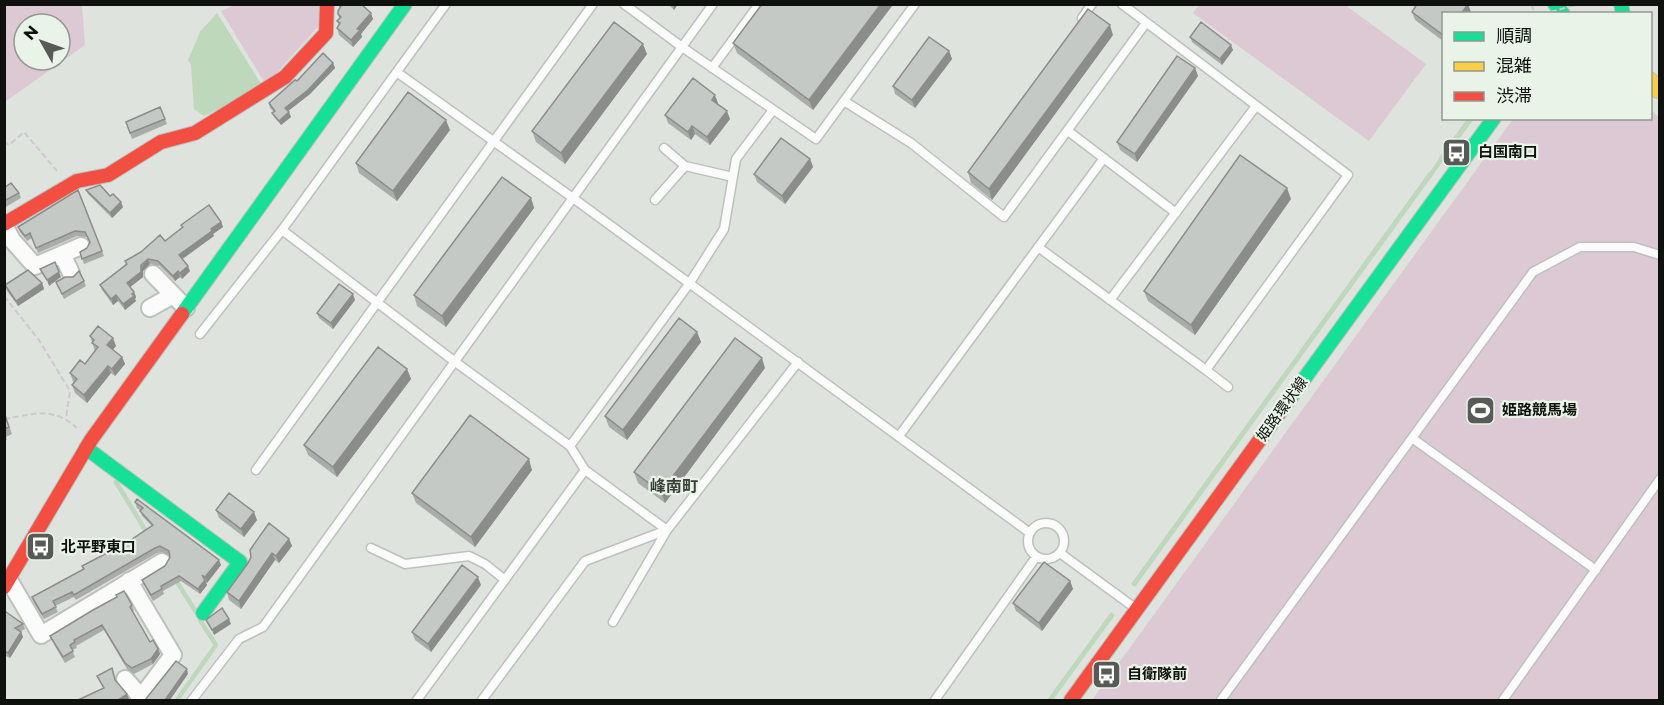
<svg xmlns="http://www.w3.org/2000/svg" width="1664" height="705" font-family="Montserrat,'Noto Sans JP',sans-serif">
<rect width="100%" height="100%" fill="#dee3de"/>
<path fill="#ddc9d3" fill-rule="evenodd" d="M 5,4 L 82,5 L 85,45 L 5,102 ZM 24,24 L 60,24 L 60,60 L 24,60 Z
M 235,5 L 323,5 L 323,21 L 266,85 L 221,11 Z
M 1199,5 L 1345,5 L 1426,64 L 1369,141 L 1193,13 Z
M 1651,110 L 1659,117 L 1659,700 L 1092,700 L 1513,119 L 1650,118 Z"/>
<path fill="#bdd8bb" d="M 217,13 L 263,87 L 204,116 L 194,109 L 191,65 L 188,60 L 200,32 Z
M 1467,119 L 1474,119 L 1442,162 L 1438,159 Z
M 1429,172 L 1433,175 L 1135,587 L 1131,584 Z
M 1111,612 L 1115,615 L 1053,700 L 1047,700 Z"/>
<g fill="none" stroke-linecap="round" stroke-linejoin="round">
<path stroke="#bdd8bb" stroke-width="4.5" d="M 1429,177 L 1443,157
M 116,482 L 147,533
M 175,579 L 196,612
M 177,700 L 216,645 L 200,620"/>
<defs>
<path id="lane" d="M 624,4 L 682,47 L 816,139 L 915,4
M 1122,4 L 1348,175 L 1206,370 L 1228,387
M 1082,18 L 1092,4
M 712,68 L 759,4
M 398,73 L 573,198 L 1030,533
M 844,101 L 911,143 L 1004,217 L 1146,23
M 1068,131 L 1176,213
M 685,166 L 733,177
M 655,200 L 685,166 L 664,148
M 282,230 L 454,361 L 570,446
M 1038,247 L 1206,370
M 1110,300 L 1256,106
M 200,334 L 282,230 L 446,4
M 899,436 L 1104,158
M 1412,438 L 1596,570
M 256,470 L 593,4
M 585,470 L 667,530 L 613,622
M1028 541a18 18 0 1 1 36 0a18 18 0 1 1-36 0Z
M 371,548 L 405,564 L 469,556 L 485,564 L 505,580
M 1060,553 L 1135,608
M 192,700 L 239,639 L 263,627 L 713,4
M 417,700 L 585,470 L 570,446 L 689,284 L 724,229 L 736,159 L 773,110
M 482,700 L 585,561 L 667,530 L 798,362
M 935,700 L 1036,557
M 1221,700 L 1533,272 L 1580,247 L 1634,247 L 1660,255
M 1503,700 L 1660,479"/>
<path id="street" d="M 4,225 L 12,240 L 35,266 L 81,246
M 62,254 L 71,273
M 153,274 L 186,308
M 150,308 L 173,295
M 9,580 L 41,635 L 162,562
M 129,581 L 173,655 L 139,700
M 125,679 L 141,697"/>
<path id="fast" d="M 1555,4 L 1563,14
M 1621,4 L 1623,14
M 182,314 L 405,4
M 1280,412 L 1494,118
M 86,448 L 240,562 L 203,613"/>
<path id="slow" d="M 1650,79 L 1658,91"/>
<path id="jam" d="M 4,224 L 77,181 L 108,175 L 161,142 L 195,133 L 285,77 L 326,33 L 327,4
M 4,587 L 91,440 L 182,314
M 1071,700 L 1280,412"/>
</defs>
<use href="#lane" stroke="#bdc1bd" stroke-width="11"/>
<use href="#street" stroke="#bdc1bd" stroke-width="20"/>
<use href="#fast" stroke="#bdc1bd" stroke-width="16"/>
<use href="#slow" stroke="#bdc1bd" stroke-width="16"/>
<use href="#jam" stroke="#bdc1bd" stroke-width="16"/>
<path stroke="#caccca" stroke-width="2" stroke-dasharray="6 3" stroke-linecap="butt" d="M 1532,4 L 1534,14
M 4,141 L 9,145 L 24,132 L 57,171
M 4,296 L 39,340 L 70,391 L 66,418
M 4,419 C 35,414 52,406 77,428"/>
<use href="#lane" stroke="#fafbfa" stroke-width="8"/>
<use href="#street" stroke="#fafbfa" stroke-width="16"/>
<use href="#fast" stroke="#16e098" stroke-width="14"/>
<use href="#slow" stroke="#ffcf43" stroke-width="14"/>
<use href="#jam" stroke="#f24e42" stroke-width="14"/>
<path stroke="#caccca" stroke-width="2" stroke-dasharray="6 3" stroke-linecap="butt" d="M 1542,14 L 1580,4"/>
</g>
<path fill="#a9ada9" d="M 338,4 L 366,4 L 364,7 L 373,19 L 361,34 L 362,37 L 353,47 L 339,35 L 337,28 L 339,25 L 337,21 L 339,18 L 338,14 L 340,8 Z
M 668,4 L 678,4 L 674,10 Z
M 892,6 L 813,110 L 737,53 L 733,43 Z
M 1412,12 L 1471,12 L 1470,14 L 1443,14 L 1443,41 L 1415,20 Z
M 1113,35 L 992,200 L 971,183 L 968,172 Z
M 1190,37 L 1233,50 L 1222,65 L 1192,42 Z
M 949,51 L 952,59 L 915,108 L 895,94 L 893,86 Z
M 647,54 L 565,164 L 536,142 L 532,131 Z
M 333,63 L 335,68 L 310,94 L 288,111 L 291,117 L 281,125 L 274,117 L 272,113 L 274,112 L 270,108 L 269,103 L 297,81 Z
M 1195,68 L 1198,76 L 1137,162 L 1120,150 L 1117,142 Z
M 718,103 L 718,104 L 730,119 L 710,145 L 695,134 L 691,140 L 668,123 L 665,115 Z
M 160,107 L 167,124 L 132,139 L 126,122 Z
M 450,130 L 397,201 L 359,173 L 356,163 Z
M 810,159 L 813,167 L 785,204 L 757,182 L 754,174 Z
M 4,188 L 19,193 L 21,198 L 4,208 Z
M 78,190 L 104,256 L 84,264 L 80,252 L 87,248 L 89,242 L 87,237 L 77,236 L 38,253 L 32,238 L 27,241 L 20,232 L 18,227 Z
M 86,190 L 110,196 L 123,207 L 112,218 L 88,194 Z
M 531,198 L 534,208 L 446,327 L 417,306 L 414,295 Z
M 1291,199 L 1195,335 L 1148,301 L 1144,291 Z
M 221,222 L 223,227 L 213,234 L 214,236 L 182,259 L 190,271 L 182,279 L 180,277 L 175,281 L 160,266 L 150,264 L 143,271 L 143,277 L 130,287 L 134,292 L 136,297 L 135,299 L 136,301 L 125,310 L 118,301 L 113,305 L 102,290 L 100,285 L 126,264 L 125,261 L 165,241 L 183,228 L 181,225 Z
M 84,281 L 86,286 L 64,299 L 56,282 Z
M 42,283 L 44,289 L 18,306 L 7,291 L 5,285 Z
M 355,300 L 333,329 L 319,318 L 317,313 Z
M 697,332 L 701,342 L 627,440 L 609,427 L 605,416 Z
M 90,336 L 116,346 L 112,350 L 122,357 L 125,364 L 115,376 L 111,373 L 87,403 L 75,393 L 72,385 L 74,382 L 73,381 L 70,373 L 85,364 L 95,351 Z
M 765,368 L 665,503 L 638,483 L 634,472 Z
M 407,369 L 411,379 L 337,477 L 308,455 L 304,445 Z
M 5,415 L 12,434 L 6,437 L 7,440 L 4,441 Z
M 532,470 L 475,547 L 416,503 L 412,493 Z
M 135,502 L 221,565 L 207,583 L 205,582 L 207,585 L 200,594 L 181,581 L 163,591 L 164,594 L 153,601 L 144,585 L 142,580 L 165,566 L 170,557 L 170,556 L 162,552 L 157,553 L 76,600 L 74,597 L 55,606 L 58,612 L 44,619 L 34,603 L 32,597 L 83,569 L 82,566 L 126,543 L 152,526 L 142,516 L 141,511 L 137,508 Z
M 216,510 L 257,520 L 244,537 L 219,518 Z
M 289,539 L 292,546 L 279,563 L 275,560 L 241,609 L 229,600 L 227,592 L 248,563 L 251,557 Z
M 1070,581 L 1073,589 L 1042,631 L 1016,611 L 1013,603 Z
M 481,585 L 431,652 L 415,640 L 412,632 Z
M 132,605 L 134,611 L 133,611 L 150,642 L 158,649 L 160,654 L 153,664 L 134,674 L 127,669 L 104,630 L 76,646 L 77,648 L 72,650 L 75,657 L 65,663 L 52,641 L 50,636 Z
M 4,613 L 23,624 L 25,629 L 21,631 L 23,637 L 10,658 L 4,655 Z"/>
<path fill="#8a8d8a" d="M 673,4 L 678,4 L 674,10 Z
M 881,4 L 891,4 L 892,6 L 813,110 L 809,100 Z
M 1468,4 L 1471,12 L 1470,14 L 1461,14 Z
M 371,13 L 373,19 L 361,34 L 362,37 L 353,47 L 351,40 L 357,29 Z
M 1110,25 L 1113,35 L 992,200 L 989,189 Z
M 643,44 L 647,54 L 565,164 L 561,153 Z
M 1231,45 L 1233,50 L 1222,65 L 1220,59 Z
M 949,51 L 952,59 L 915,108 L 912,100 Z
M 333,63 L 335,68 L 310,94 L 287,112 L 285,108 Z
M 1195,68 L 1198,76 L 1137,162 L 1135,154 Z
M 715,95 L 718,103 L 715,108 L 712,100 Z
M 727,111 L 730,119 L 710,145 L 707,137 Z
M 289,112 L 291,117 L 281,125 L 279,121 Z
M 446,120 L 450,130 L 397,201 L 393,191 Z
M 692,126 L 695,134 L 691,140 L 688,132 Z
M 810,159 L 813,167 L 785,204 L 782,196 Z
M 1287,188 L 1291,199 L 1195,335 L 1191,325 Z
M 531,198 L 534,208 L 446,327 L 442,316 Z
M 121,202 L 123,207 L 112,218 L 110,213 Z
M 221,222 L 223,227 L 213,234 L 214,236 L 181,260 L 179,255 Z
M 148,259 L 150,264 L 143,271 L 143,277 L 129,288 L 127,283 Z
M 188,266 L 190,271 L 182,279 L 180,273 Z
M 178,271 L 180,277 L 175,281 L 173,276 Z
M 59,272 L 61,277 L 49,286 L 47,280 Z
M 42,283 L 44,289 L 18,306 L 16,301 Z
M 134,292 L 136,297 L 135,299 L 136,301 L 125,310 L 123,304 Z
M 353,294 L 355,300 L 333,329 L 331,323 Z
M 116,295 L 118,301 L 113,305 L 111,299 Z
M 697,332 L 701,342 L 627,440 L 623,430 Z
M 113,338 L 116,346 L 110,353 L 107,345 Z
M 122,357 L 125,364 L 115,376 L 112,369 Z
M 762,358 L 765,368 L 665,503 L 661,492 Z
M 108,366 L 111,373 L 87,403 L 84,395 Z
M 407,369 L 411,379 L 337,477 L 333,467 Z
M 529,459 L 532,470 L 475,547 L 471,537 Z
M 254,512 L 257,520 L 244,537 L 241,529 Z
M 289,539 L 292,546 L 279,563 L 276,556 Z
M 272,553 L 275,560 L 241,609 L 239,601 Z
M 219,560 L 221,565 L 207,583 L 205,577 Z
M 478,577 L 481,585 L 431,652 L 428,644 Z
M 205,580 L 207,585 L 200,594 L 198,589 Z
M 1070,581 L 1073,589 L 1042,631 L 1039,623 Z
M 229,619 L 231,624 L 214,635 L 212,630 Z
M 21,632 L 23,637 L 10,658 L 8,653 Z
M 158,649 L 160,654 L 153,664 L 151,659 Z
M 187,669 L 188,674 L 170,700 L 165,700 Z
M 127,694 L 129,699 L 126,700 L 118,700 Z"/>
<path fill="#c5c9c5" stroke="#8a8d8a" stroke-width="1.5" d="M 339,4 L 361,4 L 371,13 L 357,29 L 360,30 L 351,40 L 337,28 L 340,23 L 337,21 L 341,17 L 338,14 L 338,11 L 341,6 Z
M 762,4 L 881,4 L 809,100 L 733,43 Z
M 1417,4 L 1468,4 L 1461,14 L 1443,14 L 1443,35 L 1412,12 Z
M 1088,9 L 1110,25 L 989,189 L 968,172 Z
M 614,22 L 643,44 L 561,153 L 532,131 Z
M 1201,22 L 1231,45 L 1220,59 L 1190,37 Z
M 929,37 L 949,51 L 912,100 L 893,86 Z
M 323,53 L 333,63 L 308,90 L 285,108 L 289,112 L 279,121 L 272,113 L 275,111 L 269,103 L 295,80 L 297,81 Z
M 1177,56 L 1195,68 L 1135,154 L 1117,142 Z
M 693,78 L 715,95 L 712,100 L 727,111 L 707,137 L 692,126 L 688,132 L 665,115 Z
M 408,92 L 446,120 L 393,191 L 356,163 Z
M 160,107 L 165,119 L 130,133 L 126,122 Z
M 781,138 L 810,159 L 782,196 L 754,174 Z
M 1240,155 L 1287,188 L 1191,325 L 1144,291 Z
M 502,177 L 531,198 L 442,316 L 414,295 Z
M 11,183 L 19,193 L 4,201 L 4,188 Z
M 100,185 L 110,196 L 113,194 L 121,202 L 110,213 L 86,190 Z
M 78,190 L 102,251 L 82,259 L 80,252 L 87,248 L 90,242 L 85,232 L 75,231 L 36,248 L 30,233 L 25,236 L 18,227 Z
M 209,205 L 221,222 L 211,229 L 212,231 L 179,255 L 188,266 L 180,273 L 178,271 L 173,276 L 158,261 L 148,259 L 141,265 L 141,272 L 127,283 L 134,292 L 132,294 L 134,296 L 123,304 L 116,295 L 111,299 L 100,285 L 127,264 L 125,261 L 141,252 L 160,235 L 165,241 L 183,227 L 181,225 Z
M 55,262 L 59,272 L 47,280 L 40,269 Z
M 28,270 L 42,283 L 16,301 L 5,285 Z
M 79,271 L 84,281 L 62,294 L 56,282 L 65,277 L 73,277 Z
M 339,284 L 353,294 L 331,323 L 317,313 Z
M 679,318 L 697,332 L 623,430 L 605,416 Z
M 98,326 L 113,338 L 107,345 L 122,357 L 112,369 L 108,366 L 84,395 L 72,385 L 77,379 L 70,373 L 80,360 L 85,364 L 98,347 L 92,343 L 94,340 L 90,336 Z
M 735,338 L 762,358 L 661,492 L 634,472 Z
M 378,347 L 407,369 L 333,467 L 304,445 Z
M 5,415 L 9,427 L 4,429 L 4,415 Z
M 470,415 L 529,459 L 471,537 L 412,493 Z
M 229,493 L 254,512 L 241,529 L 216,510 Z
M 137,499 L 219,560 L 205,577 L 202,575 L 205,580 L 198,589 L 179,576 L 161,586 L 162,589 L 151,595 L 142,580 L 165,566 L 170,557 L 169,551 L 160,546 L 155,548 L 74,595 L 72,592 L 53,601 L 56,607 L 42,614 L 32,597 L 84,569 L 82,566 L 126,543 L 153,525 L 140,511 L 143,508 L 135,502 Z
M 269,523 L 289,539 L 276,556 L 272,553 L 239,601 L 227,592 L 248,563 L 251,557 L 250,550 Z
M 1044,562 L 1070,581 L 1039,623 L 1013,603 Z
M 462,565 L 478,577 L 428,644 L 412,632 Z
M 124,591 L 132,605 L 130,607 L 150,642 L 153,640 L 158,649 L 151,659 L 132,668 L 125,663 L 102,625 L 74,640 L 75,642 L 70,645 L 73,651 L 63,657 L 50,636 L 93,610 L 117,597 L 116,595 Z
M 222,608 L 229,619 L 212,630 L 206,620 Z
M 6,612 L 23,624 L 15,628 L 21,632 L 8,653 L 4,650 L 4,613 Z
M 176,661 L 187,669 L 165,700 L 145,700 Z
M 112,668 L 115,680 L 127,694 L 118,700 L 78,700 L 104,688 L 97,676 Z"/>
<defs>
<symbol id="bus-square" viewBox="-11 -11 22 22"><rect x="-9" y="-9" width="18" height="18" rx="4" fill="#575a56" stroke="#e9f3e8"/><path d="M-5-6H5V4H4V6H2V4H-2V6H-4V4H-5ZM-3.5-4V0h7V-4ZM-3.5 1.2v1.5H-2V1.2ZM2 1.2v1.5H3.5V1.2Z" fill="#fff"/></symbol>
<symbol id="stadium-square" viewBox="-11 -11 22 22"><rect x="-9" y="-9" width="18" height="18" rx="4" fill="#575a56" stroke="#e9f3e8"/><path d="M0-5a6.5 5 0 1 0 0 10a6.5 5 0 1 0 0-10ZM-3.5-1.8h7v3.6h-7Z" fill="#fff"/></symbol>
</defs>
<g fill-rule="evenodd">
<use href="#bus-square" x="1440" y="136" width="33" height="33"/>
<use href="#stadium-square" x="1464" y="394" width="33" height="33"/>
<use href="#bus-square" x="24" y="530" width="33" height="33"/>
<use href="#bus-square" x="1090" y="658" width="33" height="33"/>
</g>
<g text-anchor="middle" stroke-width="4.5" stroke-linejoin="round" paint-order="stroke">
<g font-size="15" font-weight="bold" fill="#0e110d" stroke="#e9f3e8" text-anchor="start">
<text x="1478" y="157">白国南口</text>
<text x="1502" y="415">姫路競馬場</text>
<text x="61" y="552">北平野東口</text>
<text x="1127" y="679">自衛隊前</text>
</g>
<g font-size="15" fill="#0e110d" stroke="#e9f3e8">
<text transform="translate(1282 409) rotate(-54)" y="5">姫路環状線</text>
</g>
<g font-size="16" font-weight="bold" fill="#384037" stroke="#e9f3e8">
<text x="674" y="492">峰南町</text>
</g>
</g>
<rect width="1664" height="705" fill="none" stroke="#0e110d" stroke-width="12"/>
<rect x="1442" y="12" width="210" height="108" fill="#e9f3e8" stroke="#919990" stroke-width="1.5"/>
<rect x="1454" y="32" width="30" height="9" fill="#16e098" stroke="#919990" stroke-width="1.5"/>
<text x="1496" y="42" font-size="18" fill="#0e110d">順調</text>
<rect x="1454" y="62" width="30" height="9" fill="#ffcf43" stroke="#919990" stroke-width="1.5"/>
<text x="1496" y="72" font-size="18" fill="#0e110d">混雑</text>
<rect x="1454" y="92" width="30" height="9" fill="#f24e42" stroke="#919990" stroke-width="1.5"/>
<text x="1496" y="102" font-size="18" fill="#0e110d">渋滞</text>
<g transform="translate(42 42) rotate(310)"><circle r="28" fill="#e9f3e8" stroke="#919990" stroke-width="1.5"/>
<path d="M0-4.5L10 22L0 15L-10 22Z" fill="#575a56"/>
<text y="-9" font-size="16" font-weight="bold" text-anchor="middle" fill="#0e110d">N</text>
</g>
</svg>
